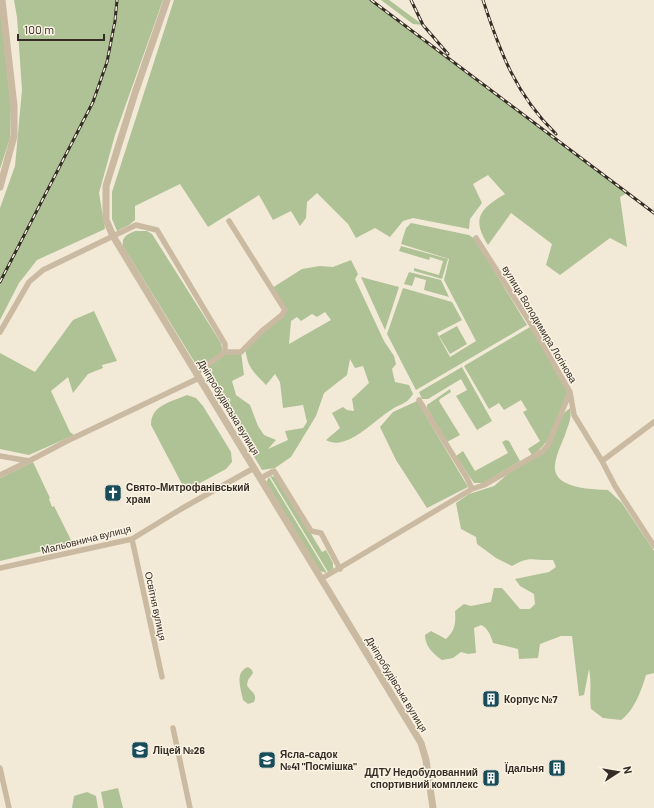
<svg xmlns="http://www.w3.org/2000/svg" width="654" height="808" font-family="Barlow,sans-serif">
<rect width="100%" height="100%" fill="#f3e9d7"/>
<path fill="#aec296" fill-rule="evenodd" d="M 14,0 L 163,0 L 115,135 L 99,193 L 105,229 L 37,260 L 19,283 L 0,320 L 0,208 L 15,166 L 22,90 L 17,17 Z
M 174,0 L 371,0 L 627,193 L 620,197 L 627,247 L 610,238 L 560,275 L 546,265 L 552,244 L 511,213 L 488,245 C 471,218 480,209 505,194 L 488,175 L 473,184 L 482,203 L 470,219 L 469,229 L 413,218 L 403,221 L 390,237 L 375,228 L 356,238 L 348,224 L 317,193 L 307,202 L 306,218 L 300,226 L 291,211 L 273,220 L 259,195 L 208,227 L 180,184 L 135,206 L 135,220 L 129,225 L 117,231 L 112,219 L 112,192 Z
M 381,0 L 389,0 L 423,25 L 413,24 Z
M 0,8 L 11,107 L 10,138 L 0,169 Z
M 411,223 L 469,235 L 475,239 L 527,325 L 416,390 L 387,334 L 403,288 L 452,302 L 462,320 L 437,333 L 450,357 L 476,341 L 444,280 L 449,259 L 401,244 L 406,228 Z
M 135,231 L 147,231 L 152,234 L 221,343 L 223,352 L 201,368 L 197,366 L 123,246 C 121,237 128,234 135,231 Z
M 401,246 L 448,259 L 442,279 L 414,271 L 414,268 L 439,275 L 443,261 L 430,257 L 429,260 L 399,251 Z
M 351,260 L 358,274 L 355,279 L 384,341 L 394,356 L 396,364 L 392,369 L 395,382 L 409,385 L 413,394 C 406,405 401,403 391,410 C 374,420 347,452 326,440 L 340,428 L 332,413 L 343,407 L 347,410 L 354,411 L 352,399 L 369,383 L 363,366 L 355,368 L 350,359 L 347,375 L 324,393 L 316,416 L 291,457 L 275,468 L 262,470 L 202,369 L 225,352 L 241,352 L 244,375 L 232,381 L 236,395 L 250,405 L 258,426 L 264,435 L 276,440 L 268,449 L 288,440 L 285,431 L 303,428 L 307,422 L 303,405 L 283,408 L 280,382 L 275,374 L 266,385 C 253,371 248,369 245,348 L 285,310 L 272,288 L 302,269 L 320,266 L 333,267 ZM 325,312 L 331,320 L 289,344 L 291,321 L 297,317 L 301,321 L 312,314 L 317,317 Z
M 409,272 L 441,280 L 449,297 L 424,290 L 426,280 L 415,277 L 412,286 L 404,284 Z
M 361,277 L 399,287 L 385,330 Z
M 94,311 L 117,361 L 102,365 L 103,368 L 88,374 L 73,393 L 68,377 L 51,391 L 70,432 L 74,435 L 29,455 L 0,449 L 0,353 L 35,372 L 73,320 Z
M 457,326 L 467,344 L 450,354 L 439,336 Z
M 530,327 L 566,388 L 568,394 C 559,415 553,443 532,455 L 528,449 L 540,441 L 523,412 L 527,410 L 521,400 L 504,410 L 499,403 L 489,409 L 464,366 Z
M 462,367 L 492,421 L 477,430 L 456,396 L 467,390 L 461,379 L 428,399 L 422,399 L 419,392 Z
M 450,389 L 451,392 L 440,399 L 439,401 L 460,435 L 447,442 L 427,408 L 427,405 Z
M 187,395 L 196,398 L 203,406 L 231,452 L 232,462 L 226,469 L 189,489 L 183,486 L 151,425 C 151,405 171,402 187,395 Z
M 417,401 L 468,487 L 427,508 L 396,460 L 380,427 L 393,412 Z
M 570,408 C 572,419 568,425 565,435 C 561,445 556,455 555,465 C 552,489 592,489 608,490 L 622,503 L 654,551 L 654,673 L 646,675 C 642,689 634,711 621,720 L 603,718 L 591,709 C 589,694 592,684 589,669 L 584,695 L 579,696 L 572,636 L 561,636 L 540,644 L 538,658 L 519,659 L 518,649 L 493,643 C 491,636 488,628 481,625 L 474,628 L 476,653 L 468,654 L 461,652 L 453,658 L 442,660 C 433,654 425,646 425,635 L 431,631 L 446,639 C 455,631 456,623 455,611 L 464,604 L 471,606 L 491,602 L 494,588 L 502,588 L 520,609 L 530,609 L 535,604 L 534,594 L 520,586 L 515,579 L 549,572 L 556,567 L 553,560 C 534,561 530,555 512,566 L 496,558 L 477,544 L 476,537 L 461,529 L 456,503 L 469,494 L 494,486 L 510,472 L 544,452 L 564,413 Z
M 506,440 L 509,441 L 520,461 L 483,483 L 474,483 L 456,456 L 463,451 L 475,471 L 508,453 L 502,442 Z
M 33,462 L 50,498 L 49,499 L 52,507 L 54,506 L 73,544 L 0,561 L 0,478 Z
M 270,476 L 277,477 L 322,552 L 326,550 L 333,563 L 333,569 L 328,572 Z
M 269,477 L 327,573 L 320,571 L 266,482 Z
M 248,667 L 252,670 L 253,673 L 248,680 L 247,685 C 250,692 258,693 254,702 L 248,704 L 243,700 C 241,689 234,672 248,667 Z
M 118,788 L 123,808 L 104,808 L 101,792 Z
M 87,792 L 96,796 L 98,808 L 72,808 L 74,796 Z"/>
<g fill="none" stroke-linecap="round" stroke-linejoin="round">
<path stroke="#cbbaa2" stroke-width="5.5" d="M 476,238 L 531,324 L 570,392 L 574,415 L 602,461 L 615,486 L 654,546
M 0,332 L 29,282 L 43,270 L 136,225 L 157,230 L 225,344 L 225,352
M 196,373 L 225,352 L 241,352 L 262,331 L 282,315 L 285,310 L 229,221
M 419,400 L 467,478 L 472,489
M 0,456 L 29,461 L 67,441 L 199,378
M 602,461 L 654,422
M 0,475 L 29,461
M 261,478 L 274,471 L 311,531 L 321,533 L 340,569
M 132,539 L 162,677
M 0,568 L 132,539 L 181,509 L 254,468
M 321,579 L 472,489 L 484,485 L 543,451 L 548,445 L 570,392
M 173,728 L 190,808
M 0,768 L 9,808"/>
<path stroke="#cbbaa2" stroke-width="7" d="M 167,0 L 135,93 L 106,186 L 106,220 L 113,236 L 421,743 L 426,760 L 433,808
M 0,187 L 14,136 L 14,106 L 2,0"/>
<defs>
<path id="rail" d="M 371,0 L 654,213
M 411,0 L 423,25 L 448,54
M 483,0 C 500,52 516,95 556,134
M 0,282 L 93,102 L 107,62 L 115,21 L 117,0"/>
</defs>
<use href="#rail" stroke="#352c25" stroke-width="3"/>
<use href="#rail" stroke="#faf3e3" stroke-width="1.5" stroke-dasharray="4.5" stroke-linecap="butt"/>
</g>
<defs>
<symbol id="church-square" viewBox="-11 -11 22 22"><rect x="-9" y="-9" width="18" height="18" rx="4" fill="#184c59" stroke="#faf3e3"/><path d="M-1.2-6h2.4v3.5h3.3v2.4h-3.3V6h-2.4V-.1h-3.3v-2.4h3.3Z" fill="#fff"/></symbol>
<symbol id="building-square" viewBox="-11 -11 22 22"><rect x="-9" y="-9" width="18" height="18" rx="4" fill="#184c59" stroke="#faf3e3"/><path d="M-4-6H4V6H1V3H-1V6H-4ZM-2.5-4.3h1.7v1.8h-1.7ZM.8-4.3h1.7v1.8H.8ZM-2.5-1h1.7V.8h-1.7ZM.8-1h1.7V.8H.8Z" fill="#fff"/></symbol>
<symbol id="school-square" viewBox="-11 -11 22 22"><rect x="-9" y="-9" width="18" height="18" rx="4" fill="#184c59" stroke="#faf3e3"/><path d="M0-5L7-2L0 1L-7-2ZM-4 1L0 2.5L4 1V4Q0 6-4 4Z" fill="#fff"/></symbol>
</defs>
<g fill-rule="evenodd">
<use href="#church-square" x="103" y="483" width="20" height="20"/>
<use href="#building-square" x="481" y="689" width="20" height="20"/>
<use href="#school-square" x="130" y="740" width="20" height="20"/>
<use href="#school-square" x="257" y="750" width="20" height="20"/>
<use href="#building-square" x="547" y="758" width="20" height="20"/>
<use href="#building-square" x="481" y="768" width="20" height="20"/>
</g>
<g text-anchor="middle" stroke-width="3" stroke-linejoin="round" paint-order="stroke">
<g font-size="10" fill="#352c25" stroke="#faf3e3">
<text transform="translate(540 324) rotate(59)" y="4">вулиця Володимира Логінова</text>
<text transform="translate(229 407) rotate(59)" y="4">Дніпробудівська вулиця</text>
<text transform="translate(86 539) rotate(-14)" y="4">Мальовнича вулиця</text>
<text transform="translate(156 606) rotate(78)" y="4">Освітня вулиця</text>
<text transform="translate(397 684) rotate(59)" y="4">Дніпробудівська вулиця</text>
</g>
<g font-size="10" font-weight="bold" fill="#352c25" stroke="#faf3e3" text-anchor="start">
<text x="126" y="491">Свято-Митрофанівський<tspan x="126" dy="12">храм</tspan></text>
<text x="504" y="703">Корпус №7</text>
<text x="153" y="754">Ліцей №26</text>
<text x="280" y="758">Ясла-садок<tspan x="280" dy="12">№41 "Посмішка"</tspan></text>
<text x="544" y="772" text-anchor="end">Їдальня</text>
<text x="478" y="776" text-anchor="end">ДДТУ Недобудованний<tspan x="478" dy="12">спортивний комплекс</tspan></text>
</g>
</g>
<g transform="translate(618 772) rotate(78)" stroke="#faf3e3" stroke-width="3" paint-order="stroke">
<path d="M0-3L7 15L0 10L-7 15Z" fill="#352c25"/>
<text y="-6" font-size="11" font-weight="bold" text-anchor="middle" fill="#352c25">N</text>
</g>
<path d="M18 34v6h86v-6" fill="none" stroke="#352c25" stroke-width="2"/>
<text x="24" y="34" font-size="12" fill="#352c25" stroke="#faf3e3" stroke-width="3" paint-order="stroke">100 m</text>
</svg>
